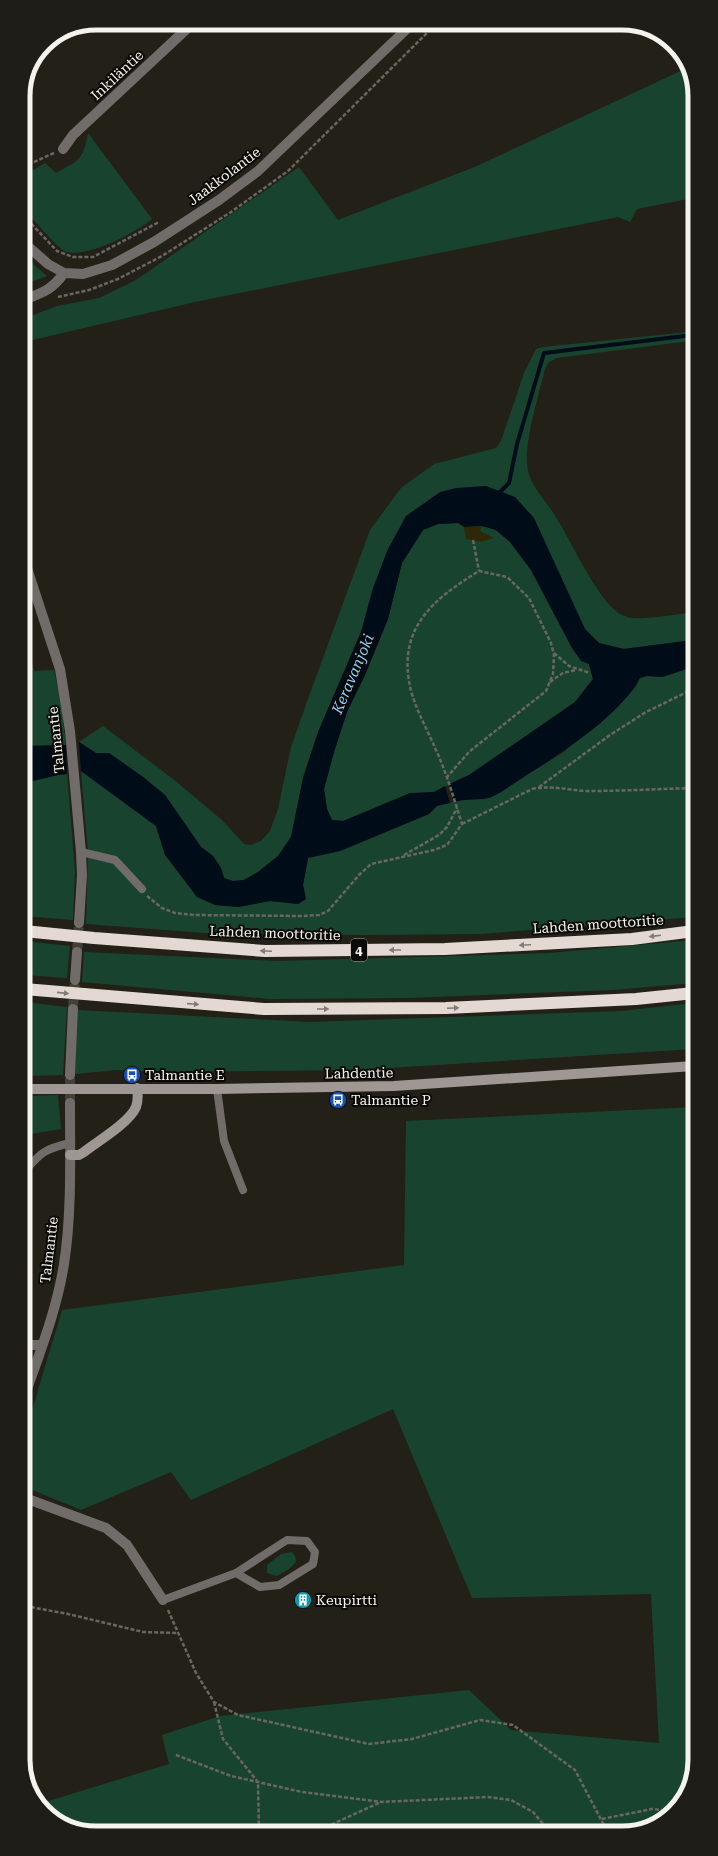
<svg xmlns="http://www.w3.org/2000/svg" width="718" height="1856" font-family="'Roboto Serif',serif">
<rect width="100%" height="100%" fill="#232017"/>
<path fill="#18442f" d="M 687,68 L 692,77 L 693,198 L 637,209 L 630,222 L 618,217 L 195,302 L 24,342 L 23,319 L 57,306 L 99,298 L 136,280 L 299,167 L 338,220 L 477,166 Z
M 88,133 L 152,219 C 137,232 85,260 64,251 C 58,248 30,216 23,208 L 23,176 L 45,163 L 56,173 C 80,160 83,160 88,133 Z
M 23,255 L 47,276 L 23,285 Z
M 689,332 L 690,341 L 557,358 L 549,362 L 545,369 C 539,394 525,440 527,464 C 529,486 545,499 556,517 C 571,542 583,569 600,593 C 606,602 616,614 627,617 C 640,621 678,614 693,612 L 693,640 L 625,649 L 599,643 L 585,629 L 561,579 L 486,486 L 388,549 L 373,589 L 361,632 L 318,732 L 303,778 L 291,837 L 278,856 L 258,872 L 244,880 L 233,881 L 224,878 L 221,868 L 213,856 L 201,847 L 165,795 L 143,777 L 109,753 L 96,753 L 79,742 L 103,726 L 173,779 L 222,820 L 244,844 L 251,845 L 261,841 L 270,831 L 278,809 L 291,747 L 309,696 L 370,530 L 401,488 L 434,464 L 496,448 L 501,441 L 524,373 L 536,349 L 543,347 Z
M 458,523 L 482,526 L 496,530 L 510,542 L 531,570 L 572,648 L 589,664 L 593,679 L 575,702 L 524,738 L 469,775 L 434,792 L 425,793 L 343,821 L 332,820 L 327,809 L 324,789 L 334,752 L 347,712 L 365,675 L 388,619 L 402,563 L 423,530 L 438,524 Z
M 24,628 L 34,671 L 54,670 L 60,696 L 66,745 L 24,746 Z
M 693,667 L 694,917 L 481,934 L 363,935 L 205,933 L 86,924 L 88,852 L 81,771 L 156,826 L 165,855 L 215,905 L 238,907 L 270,901 L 298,904 L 306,899 L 303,885 L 308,858 L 340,851 L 429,814 L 437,806 L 464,799 L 490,798 L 564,752 L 635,688 L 640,678 L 647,676 L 662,677 Z
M 67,774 L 75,871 L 73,920 L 24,916 L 24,783 L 58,775 Z
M 694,940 L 694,983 L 613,990 L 408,998 L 270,999 L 82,982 L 84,952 L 278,961 L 549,953 Z
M 24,941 L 70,946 L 67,978 L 24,975 Z
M 24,1002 L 67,1007 L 63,1075 L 25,1076 Z
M 694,1003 L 694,1049 L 356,1070 L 164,1072 L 116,1070 L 75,1074 L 78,1010 L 310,1022 L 621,1011 Z
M 58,1095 L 61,1129 L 25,1135 L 25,1096 Z
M 694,1107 L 695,1760 L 680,1805 L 641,1830 L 91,1833 L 51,1818 L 42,1803 L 169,1764 L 162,1735 L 220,1716 L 469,1690 L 511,1730 L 659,1743 L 651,1594 L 472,1598 L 393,1409 L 191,1500 L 171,1472 L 81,1510 L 25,1487 L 25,1424 L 33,1407 L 62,1310 L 404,1265 L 406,1121 Z
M 292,1552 L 295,1556 L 296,1562 L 289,1569 L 277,1576 L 267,1573 L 267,1565 L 281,1554 Z"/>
<path fill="#2f2706" d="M 482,526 L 480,531 L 494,538 L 481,542 L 466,539 L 464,527 Z"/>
<path fill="#000c18" d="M 486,486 L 515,497 L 534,518 L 585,629 L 599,643 L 623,649 L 693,640 L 693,667 L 662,677 L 647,676 L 640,678 C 621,715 560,754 525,776 C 514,783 503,792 491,797 C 483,801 467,798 455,802 L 449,784 L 469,775 L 575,702 L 593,679 L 589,664 L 581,661 L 572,648 L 531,570 L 510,542 L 496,530 L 482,526 L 464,527 L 458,523 L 438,524 L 423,530 L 402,563 L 388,619 L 365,675 L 347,712 L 334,752 L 324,789 L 327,809 L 332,820 L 343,821 L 410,793 L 434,792 L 445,786 L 450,803 L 437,806 L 429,814 L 340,851 L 308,858 L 303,885 L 306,899 L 298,904 L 270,901 L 238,907 L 215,905 L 197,897 L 165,855 L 156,826 L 81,771 L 79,742 L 96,753 L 109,753 L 143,777 L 165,795 L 201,847 L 213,856 L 221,868 L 224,878 L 233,881 L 244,880 L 258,872 L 278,856 L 291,837 L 303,778 L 318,732 L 361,632 L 373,588 L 388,549 L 406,516 L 440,492 L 456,488 Z
M 66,745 L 67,774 L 58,775 L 24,783 L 24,746 Z"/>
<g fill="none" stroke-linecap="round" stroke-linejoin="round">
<path stroke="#000c18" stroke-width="4" d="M 497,495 L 509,483 L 517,444 L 544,353 L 693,335"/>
<path stroke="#424037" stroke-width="10" stroke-dasharray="10 5" stroke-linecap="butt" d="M 77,952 L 79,923
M 73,1009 L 75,980
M 70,1103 L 70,1075"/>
<path stroke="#69675f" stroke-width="2.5" stroke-dasharray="4 2" stroke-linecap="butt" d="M 23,167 L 54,153
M 23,215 L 57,251 L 73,257 L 93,257 L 159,222
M 58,297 L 89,290 L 118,279 L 162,256 L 231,212 L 288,171 L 437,23
M 473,540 L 479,571
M 554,653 L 569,666 L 590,673
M 550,682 L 563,673 L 576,670
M 539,787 L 610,735 L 646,712 L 693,689
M 462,824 L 532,789 C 553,785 566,790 586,791 C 622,791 658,789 694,788
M 404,855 L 439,835 L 447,827 L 457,808
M 147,896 L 162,908 L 175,913 L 194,915 L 303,916 L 319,915 L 328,911 L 359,875 L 371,864 L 434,850 L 447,845 L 462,824 C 454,799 447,774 436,750 C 428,731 417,712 411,691 C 396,629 432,600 479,571 L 507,577 L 529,598 L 551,643 L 554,655 L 553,674 L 546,691 L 470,751 L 447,777
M 25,1606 L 68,1614 L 143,1632 L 179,1633
M 168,1610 L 196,1673 L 214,1702 L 238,1715 L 369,1744 L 412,1739 L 480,1720 L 513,1725 L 575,1770 L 607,1831
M 214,1702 L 223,1739 L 258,1782 L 259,1832
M 176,1755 L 231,1776 L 302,1792 L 381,1802 L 488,1797 L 511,1800 L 533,1812 L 549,1831
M 602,1819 L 652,1809 L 670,1811
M 315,1832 L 381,1802"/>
<path stroke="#716c69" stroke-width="8" d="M 81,852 L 115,860 L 142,889
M 217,1089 L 224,1141 L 243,1190
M 25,1171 C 41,1152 45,1149 70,1143
M 163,1600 L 236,1573 L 287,1540 L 307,1541 L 315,1552 L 313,1564 L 279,1585 L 260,1587 L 236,1573"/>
<path stroke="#716c69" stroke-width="10" d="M 63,149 L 73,135 L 193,23
M 23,242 L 48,264 L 64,273 L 83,274 L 112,265 L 154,242 L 219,200 L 258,171 L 413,23
M 23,300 C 42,293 52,290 64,273
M 24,559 L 60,669 L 70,731 L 81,852 L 82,875 L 79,923
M 75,980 L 77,952
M 70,1075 L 73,1009
M 25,1345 L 42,1345
M 25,1395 C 40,1352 57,1309 64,1264 C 72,1213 70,1155 70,1103
M 25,1498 L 106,1528 L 127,1545 L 163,1600"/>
<path stroke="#9f9793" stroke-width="10" d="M 25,1089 L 217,1089 L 394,1086 L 694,1066
M 70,1155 L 79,1155 L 84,1152 C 98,1141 129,1123 136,1107 C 138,1101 138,1094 137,1088"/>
<path stroke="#e4d8d2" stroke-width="12" d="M 24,931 L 94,938 L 265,951 L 445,949 L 632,939 L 694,931
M 24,989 L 264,1009 L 446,1008 L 636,999 L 694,993"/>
</g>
<defs><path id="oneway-solid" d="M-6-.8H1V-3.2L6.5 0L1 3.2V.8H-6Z"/></defs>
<g fill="#827b76">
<use href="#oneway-solid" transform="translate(655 936) rotate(173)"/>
<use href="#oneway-solid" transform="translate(525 945) rotate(177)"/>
<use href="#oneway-solid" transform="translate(395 950) rotate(180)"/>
<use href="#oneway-solid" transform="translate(266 951) rotate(-178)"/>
<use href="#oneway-solid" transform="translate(63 993) rotate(6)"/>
<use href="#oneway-solid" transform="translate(193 1004) rotate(4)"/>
<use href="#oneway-solid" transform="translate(453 1008) rotate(-3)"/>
<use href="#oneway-solid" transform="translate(323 1009)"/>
</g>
<defs>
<symbol id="bus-disc" viewBox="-11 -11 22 22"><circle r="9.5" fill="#1a4fb4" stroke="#0b0a06"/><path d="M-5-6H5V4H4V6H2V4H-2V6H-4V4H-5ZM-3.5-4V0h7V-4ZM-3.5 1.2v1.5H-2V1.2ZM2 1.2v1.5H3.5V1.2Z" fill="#fff"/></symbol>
<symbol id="building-disc" viewBox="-11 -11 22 22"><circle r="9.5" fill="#0f9aa8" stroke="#0b0a06"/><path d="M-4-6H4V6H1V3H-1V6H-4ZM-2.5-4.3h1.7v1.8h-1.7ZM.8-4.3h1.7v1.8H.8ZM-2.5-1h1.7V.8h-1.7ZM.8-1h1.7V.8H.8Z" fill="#fff"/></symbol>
</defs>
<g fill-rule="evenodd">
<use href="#bus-disc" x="122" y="1065" width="20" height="20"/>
<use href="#bus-disc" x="328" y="1090" width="20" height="20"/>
<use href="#building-disc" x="293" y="1590" width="20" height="20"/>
</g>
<g text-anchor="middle" stroke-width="4" stroke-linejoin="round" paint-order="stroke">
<rect fill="#0b0a06" stroke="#afada8" stroke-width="1" x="351" y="939" width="16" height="22" rx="3"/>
<g font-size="13" font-weight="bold" fill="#f5f3ed">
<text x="359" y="955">4</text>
</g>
<g font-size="14" fill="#f5f3ed" stroke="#0b0a06">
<text transform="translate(117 75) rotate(-43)" y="5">Inkiläntie</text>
<text transform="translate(224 176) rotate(-37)" y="5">Jaakkolantie</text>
<text transform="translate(56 740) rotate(-96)" y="5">Talmantie</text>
<text transform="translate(598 924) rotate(-4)" y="5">Lahden moottoritie</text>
<text transform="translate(275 933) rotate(2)" y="5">Lahden moottoritie</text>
<text transform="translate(359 1073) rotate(-1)" y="5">Lahdentie</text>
<text transform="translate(49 1250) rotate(-83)" y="5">Talmantie</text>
</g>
<g font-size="14" fill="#f5f3ed" stroke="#0b0a06" text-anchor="start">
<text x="145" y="1080">Talmantie E</text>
<text x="351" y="1105">Talmantie P</text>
<text x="316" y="1605">Keupirtti</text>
</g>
<g font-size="15" font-style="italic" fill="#8fcdfe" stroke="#0b0a06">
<text transform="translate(353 674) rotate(-67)" y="5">Keravanjoki</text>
</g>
</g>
<path d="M0 0H718V1856H0ZM96 30H622A66 66 0 0 1 688 96V1760A66 66 0 0 1 622 1826H96A66 66 0 0 1 30 1760V96A66 66 0 0 1 96 30Z" fill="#1e1d18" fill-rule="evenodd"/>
<path fill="none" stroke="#f5f3ed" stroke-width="5" d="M96 30H622A66 66 0 0 1 688 96V1760A66 66 0 0 1 622 1826H96A66 66 0 0 1 30 1760V96A66 66 0 0 1 96 30Z"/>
</svg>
